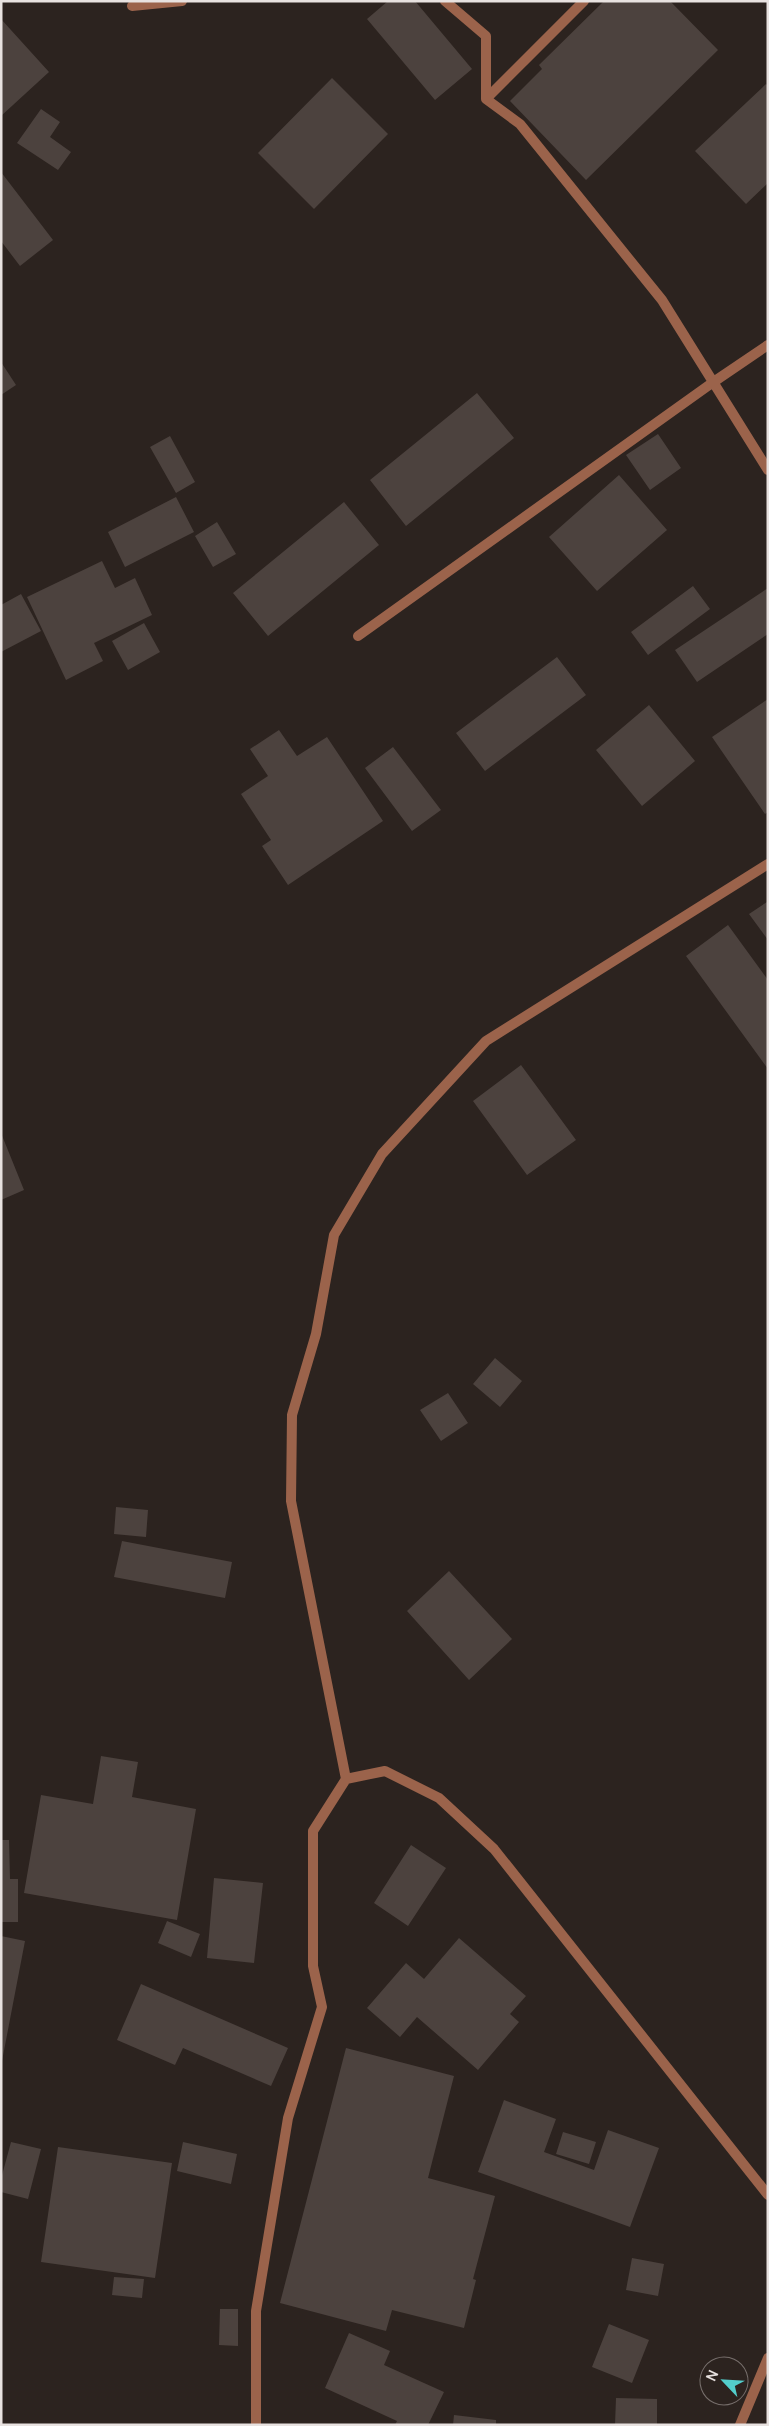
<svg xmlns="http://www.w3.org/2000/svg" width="769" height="2426" font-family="Manrope,sans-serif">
<rect width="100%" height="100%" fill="#2c231f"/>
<path fill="#4c423e" d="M 388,1 L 415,1 L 472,69 L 435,100 L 367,19 Z
M 604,1 L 670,1 L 718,50 L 586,180 L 510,101 L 542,69 L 539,65 Z
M 1,19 L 49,72 L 1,116 Z
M 332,78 L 388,134 L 314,209 L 258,153 Z
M 766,84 L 768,86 L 768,183 L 746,204 L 695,151 Z
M 41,109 L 60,122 L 50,137 L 71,152 L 58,170 L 17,143 Z
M 1,172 L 53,240 L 20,266 L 1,241 Z
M 1,362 L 16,385 L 1,395 Z
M 477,393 L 514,438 L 406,526 L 370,480 Z
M 658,434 L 681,468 L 650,490 L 626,455 Z
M 170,436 L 195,482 L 176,493 L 150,447 Z
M 619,475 L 667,530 L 597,591 L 549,537 Z
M 176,497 L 194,532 L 125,567 L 108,532 Z
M 344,502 L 379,545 L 268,636 L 233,593 Z
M 217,522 L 236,554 L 213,567 L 195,536 Z
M 102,561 L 115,588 L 135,578 L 152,615 L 94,643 L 103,661 L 66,680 L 27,597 Z
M 693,586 L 710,609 L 648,655 L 631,632 Z
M 768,588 L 768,634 L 697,682 L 675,650 Z
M 21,594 L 41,631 L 1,652 L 1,605 Z
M 144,623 L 160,652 L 128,670 L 112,641 Z
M 557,657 L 586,695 L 485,771 L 456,733 Z
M 768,699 L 768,812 L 765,814 L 712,737 Z
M 649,705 L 695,761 L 642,806 L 596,750 Z
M 279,730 L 297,756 L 327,737 L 383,821 L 288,885 L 262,846 L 271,840 L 241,794 L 268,776 L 250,749 Z
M 393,747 L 441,810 L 412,831 L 365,768 Z
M 767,902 L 768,903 L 768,940 L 749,914 Z
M 728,925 L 768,980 L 768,1069 L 686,956 Z
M 521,1065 L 576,1140 L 527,1175 L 473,1101 Z
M 1,1133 L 24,1190 L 1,1200 Z
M 495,1358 L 522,1381 L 500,1407 L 473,1384 Z
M 448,1393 L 468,1423 L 441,1441 L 420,1410 Z
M 116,1507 L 148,1510 L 146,1537 L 114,1534 Z
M 122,1541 L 232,1562 L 225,1598 L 114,1577 Z
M 449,1571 L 512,1639 L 469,1680 L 407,1611 Z
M 101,1756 L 138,1762 L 132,1797 L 196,1809 L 177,1920 L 24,1893 L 41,1795 L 93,1804 Z
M 1,1840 L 9,1840 L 10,1879 L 18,1879 L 18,1922 L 1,1922 Z
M 411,1845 L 446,1868 L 408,1926 L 374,1903 Z
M 214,1878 L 263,1883 L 254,1963 L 207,1958 Z
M 167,1921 L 200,1934 L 191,1957 L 158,1943 Z
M 1,1936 L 25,1941 L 2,2061 L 1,2061 Z
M 459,1938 L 526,1996 L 510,2014 L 519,2022 L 478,2070 L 417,2017 L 400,2037 L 367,2008 L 406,1963 L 424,1979 Z
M 141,1984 L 288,2048 L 271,2086 L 183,2048 L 175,2065 L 117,2040 Z
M 346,2048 L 454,2076 L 428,2178 L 495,2196 L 473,2279 L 476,2280 L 464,2328 L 392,2310 L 386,2331 L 280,2303 Z
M 504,2100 L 556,2119 L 544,2152 L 594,2170 L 608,2130 L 659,2148 L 630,2227 L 478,2172 Z
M 563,2132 L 596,2142 L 589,2164 L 556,2154 Z
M 11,2142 L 41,2149 L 28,2199 L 1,2192 L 1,2179 Z
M 183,2142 L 237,2154 L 231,2184 L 177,2171 Z
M 58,2147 L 172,2163 L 155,2278 L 41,2262 Z
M 632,2258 L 664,2264 L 658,2296 L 626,2290 Z
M 114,2277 L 144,2279 L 142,2298 L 112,2295 Z
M 220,2309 L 238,2309 L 238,2346 L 219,2345 Z
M 609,2324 L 649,2340 L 632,2383 L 592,2367 Z
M 349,2333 L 390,2351 L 384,2365 L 444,2392 L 428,2425 L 395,2425 L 397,2421 L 325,2388 Z
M 616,2398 L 657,2399 L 657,2425 L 615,2425 Z
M 454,2415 L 496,2420 L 496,2425 L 453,2425 Z"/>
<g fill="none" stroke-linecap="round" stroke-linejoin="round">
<path stroke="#9b634b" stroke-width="10" d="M 445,1 L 486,36 L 486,99 L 520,124 L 662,300 L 768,470
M 132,6 L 182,1
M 486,99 L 584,1
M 358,636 L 712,383 L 768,345
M 346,1779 L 291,1501 L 292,1415 L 316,1334 L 334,1235 L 382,1154 L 486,1041 L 768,864
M 256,2425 L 256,2311 L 288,2118 L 322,2007 L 313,1966 L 313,1831 L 346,1779 L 385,1771 L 439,1798 L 494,1849 L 768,2195
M 740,2425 L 768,2358"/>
</g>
<rect width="769" height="2426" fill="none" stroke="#e8e2e0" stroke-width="5"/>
<g transform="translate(724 2381) rotate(295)"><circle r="24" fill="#2c231f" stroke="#776f6c"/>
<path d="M0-4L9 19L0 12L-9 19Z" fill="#53cdcb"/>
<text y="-8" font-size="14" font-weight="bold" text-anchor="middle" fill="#e8e2e0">N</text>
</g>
</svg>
